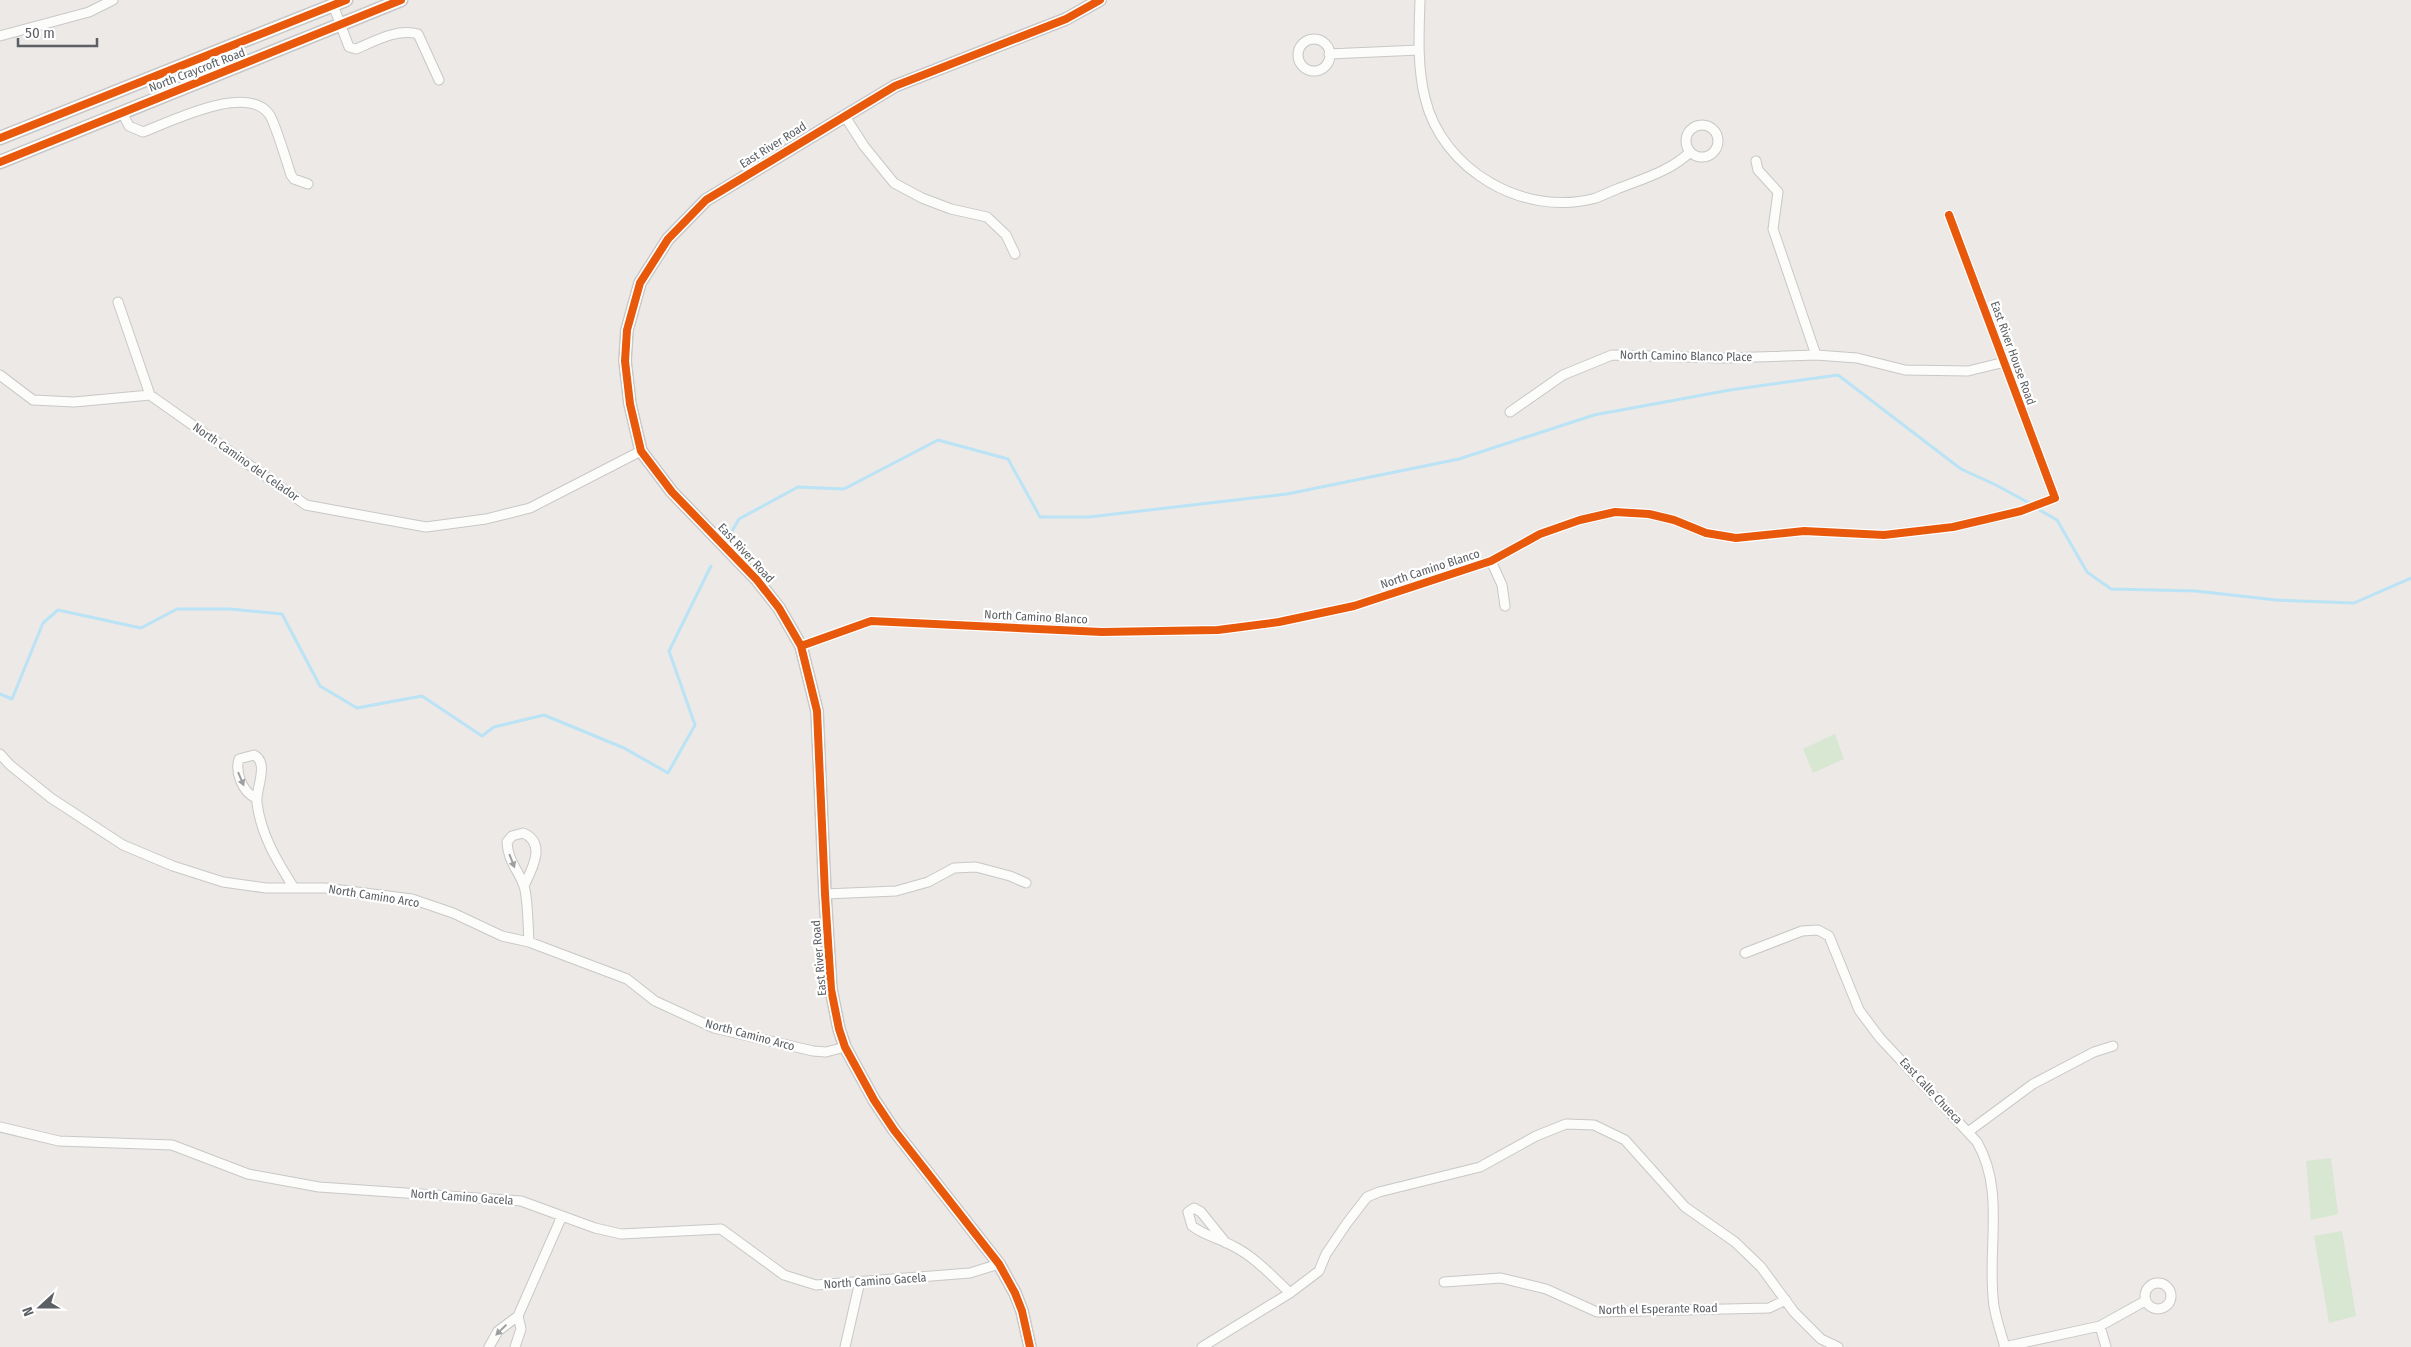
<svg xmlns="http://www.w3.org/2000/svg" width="2411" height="1347" font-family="'Fira Sans Condensed',sans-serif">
<rect width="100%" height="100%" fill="#ece9e6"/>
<path fill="#d7e7d2" d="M 1835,734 L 1844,759 L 1813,773 L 1803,749 Z
M 2331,1158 L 2338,1214 L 2311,1220 L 2306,1161 Z
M 2342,1231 L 2356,1316 L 2329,1323 L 2314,1236 Z"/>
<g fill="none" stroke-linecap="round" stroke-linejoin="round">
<path stroke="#bae3f5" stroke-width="3" d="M 2036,508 L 2057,520 L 2087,572 L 2111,589 L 2196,591 L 2276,600 L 2354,603 L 2411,578
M 731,533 L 739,519 L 798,487 L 844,489 L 938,440 L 1008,459 L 1040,517 L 1089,517 L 1287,494 L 1459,459 L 1594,415 L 1730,390 L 1838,375 L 1961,469 L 1996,485 L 2031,504
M 0,694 L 12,699 L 43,623 L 58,610 L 141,628 L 177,609 L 230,609 L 282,614 L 320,686 L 357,708 L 422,696 L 482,736 L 494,727 L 544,715 L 624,748 L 668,773 L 695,725 L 669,651 L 711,566"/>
<defs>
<path id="minor" d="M 1420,0 C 1419,33 1417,66 1425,98 C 1442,170 1524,218 1596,198 C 1603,195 1610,192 1617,189 C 1642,179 1671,171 1690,152
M 333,5 L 349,47 L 356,49 C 375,41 398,28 418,34 L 439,80
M 0,36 L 89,12 L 113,0
M1298 55a16 16 0 1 1 32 0a16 16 0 1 1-32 0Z
M 1329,54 L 1419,50
M 122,112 L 129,126 L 143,132 C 170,122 246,83 269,114 C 275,122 287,163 291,175 L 294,179 L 308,184
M 844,115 L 864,146 L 894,183 L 922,198 L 951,209 L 987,217 L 1006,235 L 1015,254
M1686 141a16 16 0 1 1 32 0a16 16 0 1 1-32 0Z
M 1756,161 L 1758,170 L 1778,192 L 1773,229 L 1816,355
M 118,302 L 150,395
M 0,375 L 33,400 L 74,402 L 150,395 L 306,505 L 426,527 L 486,519 L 530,508 L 641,451
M 1510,412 L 1563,375 L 1612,355 L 1724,358 L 1816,355 L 1857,358 L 1905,370 L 1968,371 L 2005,362
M 1491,561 L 1502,585 L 1505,606
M 801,646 L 871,621 L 1102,632 L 1218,630 L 1279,622 L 1354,606 L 1491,561 L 1540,534 L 1580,520 L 1615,512 L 1649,514 L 1674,520 L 1706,533 L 1736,538 L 1804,531 L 1884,535 L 1953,527 L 2021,511 L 2055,498 L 1949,215
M 0,754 L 10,765 L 51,798 L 123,845 L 173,866 L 223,882 L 266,888 L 325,888 L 412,899 L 453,913 L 502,936 L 529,942 L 627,979 L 655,1001 L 714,1028 L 813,1051 L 826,1052 L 845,1047
M 256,798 C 242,792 235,772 239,759 L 254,755 C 270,763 255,790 257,803 C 261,835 277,861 294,888
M 524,886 C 532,869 547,843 523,833 L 512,836 L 507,842 C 508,862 518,869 524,886 C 528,898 528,928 529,942
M 825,894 L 896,891 L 928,882 L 954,868 L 976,867 L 1010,876 L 1026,883
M 1745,953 L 1802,931 L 1818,930 L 1829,936 L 1859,1010 L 1880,1038 L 1977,1142 C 2006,1192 1986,1251 1994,1306 C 1996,1319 2001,1333 2005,1347
M 0,1127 L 59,1141 L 172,1145 L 248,1174 L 319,1187 L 521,1201 L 595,1228 L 621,1234 L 721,1229 L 784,1275 L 816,1285 L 970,1273 L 999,1264
M 1968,1132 L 2033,1084 L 2094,1052 L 2113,1046
M 1226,1243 L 1201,1212 L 1194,1208 L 1188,1212 L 1192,1226 C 1205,1236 1219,1238 1233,1246 C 1255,1257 1272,1276 1290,1293
M 1444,1282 L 1501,1278 L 1546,1289 L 1597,1312 L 1769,1308 L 1786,1300
M2145 1296a13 13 0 1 1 26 0a13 13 0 1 1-26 0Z
M 2100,1326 L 2106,1347
M 489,1347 L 498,1331 L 518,1316 L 562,1216
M 515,1347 L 521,1329 L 518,1316
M 845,1347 L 860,1281
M 1202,1347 L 1290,1293 L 1319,1271 L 1326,1254 L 1347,1223 L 1367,1197 L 1379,1192 L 1480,1167 L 1536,1136 L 1566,1124 L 1594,1125 L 1625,1140 L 1685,1207 L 1735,1242 L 1761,1267 L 1794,1312 L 1821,1339 L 1838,1347
M 2004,1347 L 2100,1326 L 2145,1301"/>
<path id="tertiary" d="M 1030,1347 L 1022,1311 L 1015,1293 L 999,1264 L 894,1130 L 874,1100 L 845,1047 L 839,1029 L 831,989 L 825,894 L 817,711 L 801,646 L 779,608 L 757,580 L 672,492 L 641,451 L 630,404 L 625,361 L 627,330 L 640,283 L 668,239 L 706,200 L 895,86 L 1066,19 L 1100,0"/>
<path id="secondary" d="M 0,138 L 346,0
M 0,162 L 401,0"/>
</defs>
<use href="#minor" stroke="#c8c8c8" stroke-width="11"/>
<use href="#tertiary" stroke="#c8c8c8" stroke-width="14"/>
<use href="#secondary" stroke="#c7c7c7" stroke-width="15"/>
<use href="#minor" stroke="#fcfcfb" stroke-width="9"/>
<use href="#tertiary" stroke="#fcfcfb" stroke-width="11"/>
<use href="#secondary" stroke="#fcfcfb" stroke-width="12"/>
<defs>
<path id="cycleway" d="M 0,138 L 346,0
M 0,162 L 401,0
M 801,646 L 871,621 L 1102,632 L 1218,630 L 1279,622 L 1354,606 L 1491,561 L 1540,534 L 1580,520 L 1615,512 L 1649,514 L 1674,520 L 1706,533 L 1736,538 L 1804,531 L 1884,535 L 1953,527 L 2021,511 L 2055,498 L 1949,215
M 1030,1347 L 1022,1311 L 1015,1293 L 999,1264 L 894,1130 L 874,1100 L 845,1047 L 839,1029 L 831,989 L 825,894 L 817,711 L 801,646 L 779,608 L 757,580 L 672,492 L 641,451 L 630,404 L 625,361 L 627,330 L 640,283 L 668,239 L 706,200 L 895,86 L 1066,19 L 1100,0"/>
</defs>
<use href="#cycleway" stroke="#fff" stroke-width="11"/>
<use href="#cycleway" stroke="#e8590c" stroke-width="8"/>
</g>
<defs><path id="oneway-solid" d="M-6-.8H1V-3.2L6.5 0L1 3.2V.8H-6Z" transform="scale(1.25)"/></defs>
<g fill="#9c9ea0">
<use href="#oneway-solid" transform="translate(241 779) rotate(67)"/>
<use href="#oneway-solid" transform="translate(512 861) rotate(69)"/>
<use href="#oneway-solid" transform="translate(501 1330) rotate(136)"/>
</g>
<g text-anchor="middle" stroke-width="4.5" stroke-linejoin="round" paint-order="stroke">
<g font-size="12" fill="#5c6064" stroke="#fff">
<text transform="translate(197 70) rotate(-21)" y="4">North Craycroft Road</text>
<text transform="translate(773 145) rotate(-32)" y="4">East River Road</text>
<text transform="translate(2013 353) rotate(70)" y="4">East River House Road</text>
<text transform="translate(1686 356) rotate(1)" y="4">North Camino Blanco Place</text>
<text transform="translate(246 462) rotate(35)" y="4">North Camino del Celador</text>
<text transform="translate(746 553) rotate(47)" y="4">East River Road</text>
<text transform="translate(1430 569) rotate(-18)" y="4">North Camino Blanco</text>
<text transform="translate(1036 617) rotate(3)" y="4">North Camino Blanco</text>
<text transform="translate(374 896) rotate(9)" y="4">North Camino Arco</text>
<text transform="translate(819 958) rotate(-95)" y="4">East River Road</text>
<text transform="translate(750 1035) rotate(15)" y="4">North Camino Arco</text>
<text transform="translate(1931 1091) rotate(47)" y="4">East Calle Chueca</text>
<text transform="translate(462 1197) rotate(4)" y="4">North Camino Gacela</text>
<text transform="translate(875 1281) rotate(-4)" y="4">North Camino Gacela</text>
<text transform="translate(1658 1309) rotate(-1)" y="4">North el Esperante Road</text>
</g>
</g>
<g transform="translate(40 1307) rotate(249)" stroke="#ffffff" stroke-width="4" paint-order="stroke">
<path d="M0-4L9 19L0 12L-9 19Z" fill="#5c6064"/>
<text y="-8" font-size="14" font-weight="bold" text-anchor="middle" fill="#5c6064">N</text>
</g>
<path d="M18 38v8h79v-8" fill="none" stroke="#5c6064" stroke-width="2.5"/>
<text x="25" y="38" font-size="15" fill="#5c6064" stroke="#ffffff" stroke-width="4" paint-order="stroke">50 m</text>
</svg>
